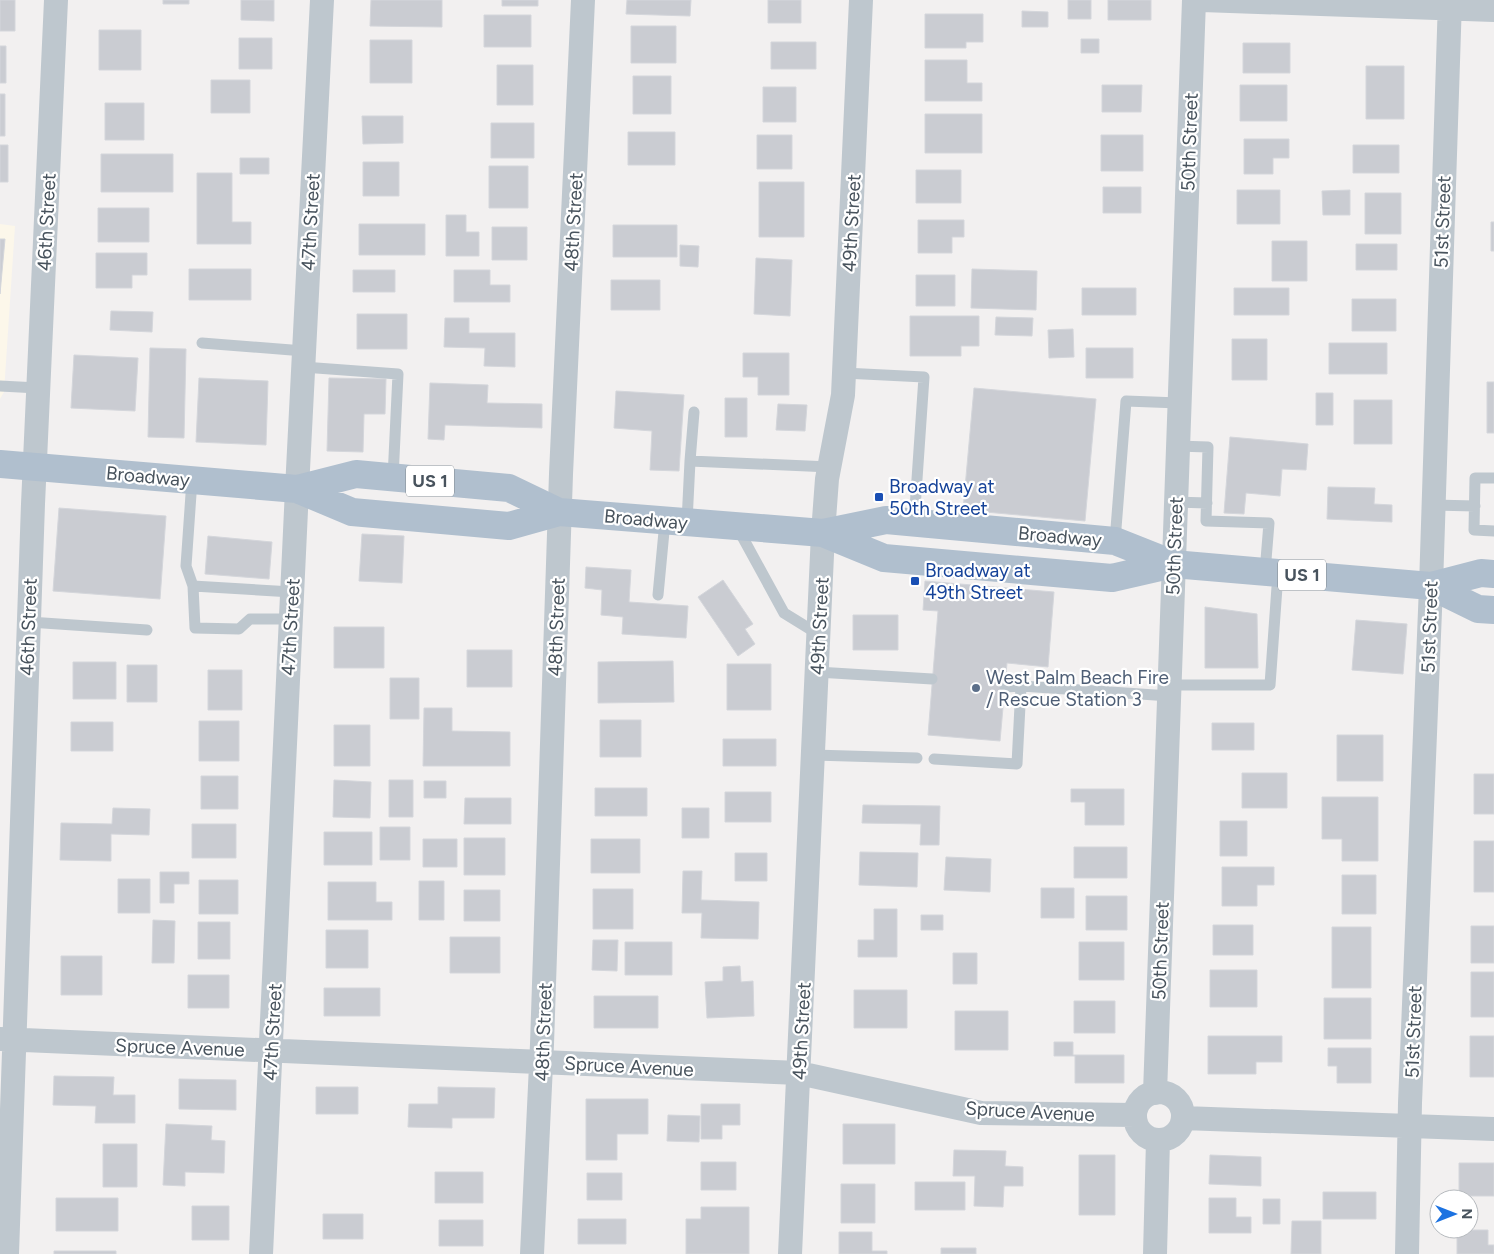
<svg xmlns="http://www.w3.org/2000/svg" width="1494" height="1254" font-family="Figtree,sans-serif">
<rect width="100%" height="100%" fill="#f2f0f0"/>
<path fill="#fcf7ea" d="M 0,224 L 15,226 L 4,392 L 0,399 Z"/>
<path fill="#caccd2" stroke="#d4d6db" d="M 0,0 L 15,0 L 15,31 L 0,31 Z
M 163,0 L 189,0 L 189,4 L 163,4 Z
M 241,0 L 274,0 L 274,21 L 241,20 Z
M 371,0 L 442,0 L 442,27 L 370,26 Z
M 502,0 L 538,0 L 538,6 L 502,6 Z
M 627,0 L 691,0 L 690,16 L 626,14 Z
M 768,0 L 801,0 L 801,23 L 768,23 Z
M 1068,0 L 1091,0 L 1091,19 L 1068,19 Z
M 1108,0 L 1151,0 L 1151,20 L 1108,20 Z
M 1022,11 L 1048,12 L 1048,27 L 1022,27 Z
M 925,14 L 983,14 L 983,42 L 966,42 L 966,48 L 925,48 Z
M 484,15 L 531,15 L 531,47 L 484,47 Z
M 631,26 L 676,26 L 676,63 L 631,63 Z
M 99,30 L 141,30 L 141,70 L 99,70 Z
M 239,38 L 272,38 L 272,69 L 239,69 Z
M 1081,39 L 1099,39 L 1099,53 L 1081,53 Z
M 370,40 L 412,40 L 412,83 L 370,83 Z
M 771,42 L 816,42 L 816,69 L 771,69 Z
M 1243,43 L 1290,43 L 1290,73 L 1243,73 Z
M 0,46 L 6,46 L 6,83 L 0,83 Z
M 925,60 L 967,60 L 967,83 L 982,83 L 982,101 L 925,101 Z
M 497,65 L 533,65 L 533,105 L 497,105 Z
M 1366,66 L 1404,66 L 1404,119 L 1366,119 Z
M 633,76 L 671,76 L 671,114 L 633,114 Z
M 211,80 L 250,80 L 250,113 L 211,113 Z
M 1102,85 L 1142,85 L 1141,112 L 1102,112 Z
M 1240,85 L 1287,85 L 1287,121 L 1240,121 Z
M 763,87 L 796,87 L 796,122 L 763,122 Z
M 0,94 L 5,94 L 5,136 L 0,136 Z
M 105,103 L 144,103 L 144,140 L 105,140 Z
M 925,114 L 982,114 L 982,153 L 925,153 Z
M 362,116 L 403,116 L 403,143 L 363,144 Z
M 491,123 L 534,123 L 534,158 L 491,158 Z
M 628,132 L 675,132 L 675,165 L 628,165 Z
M 757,135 L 792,135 L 792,169 L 757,169 Z
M 1101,135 L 1143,135 L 1143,171 L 1101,171 Z
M 1244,139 L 1289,139 L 1289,158 L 1273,158 L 1273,174 L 1244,174 Z
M 0,145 L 8,145 L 8,182 L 0,182 Z
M 1353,145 L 1399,145 L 1399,173 L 1353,173 Z
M 101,154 L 173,154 L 173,192 L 101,192 Z
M 240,158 L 269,158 L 269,174 L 240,174 Z
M 363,162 L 399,162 L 399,196 L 363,196 Z
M 489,166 L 528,166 L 528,208 L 489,208 Z
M 916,170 L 961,170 L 961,203 L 916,203 Z
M 197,173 L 232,173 L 232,222 L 251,222 L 251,244 L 197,244 Z
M 759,182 L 804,182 L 804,237 L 759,237 Z
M 1103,187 L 1141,187 L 1141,213 L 1103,213 Z
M 1237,190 L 1280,190 L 1280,224 L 1237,224 Z
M 1350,190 L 1350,215 L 1323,215 L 1322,191 Z
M 1365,193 L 1401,193 L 1401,234 L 1365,234 Z
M 98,208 L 149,208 L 149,242 L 98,242 Z
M 446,215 L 466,215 L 466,232 L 479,232 L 479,256 L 446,256 Z
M 918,220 L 964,220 L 964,237 L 952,237 L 952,253 L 918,253 Z
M 1491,222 L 1494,222 L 1494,251 L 1491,251 Z
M 359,224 L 425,224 L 425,255 L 359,255 Z
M 613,225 L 677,225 L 677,257 L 613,257 Z
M 492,227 L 527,227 L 527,260 L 492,260 Z
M 0,239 L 5,239 L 0,294 Z
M 1272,241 L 1307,241 L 1307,281 L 1272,281 Z
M 1356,244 L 1397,244 L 1397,270 L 1356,270 Z
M 680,245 L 699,246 L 698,267 L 680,266 Z
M 96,253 L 147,253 L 147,275 L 132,275 L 132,288 L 96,288 Z
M 756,258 L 792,260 L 790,316 L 754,314 Z
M 189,269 L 251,269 L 251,300 L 189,300 Z
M 972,269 L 1037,271 L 1036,310 L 971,308 Z
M 353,270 L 395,270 L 395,292 L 353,292 Z
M 454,270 L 490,270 L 490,285 L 510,285 L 510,302 L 454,302 Z
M 916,275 L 955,275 L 955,306 L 916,306 Z
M 611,280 L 660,280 L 660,310 L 611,310 Z
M 1082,288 L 1136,288 L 1136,315 L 1082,315 Z
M 1234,288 L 1289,288 L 1289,315 L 1234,315 Z
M 1352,299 L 1396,299 L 1396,331 L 1352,331 Z
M 111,311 L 153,312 L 152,332 L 110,330 Z
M 357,314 L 407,314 L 407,349 L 357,349 Z
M 910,316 L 979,316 L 979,346 L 961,346 L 961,356 L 910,356 Z
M 996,317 L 1033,318 L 1032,336 L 995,335 Z
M 445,318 L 469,318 L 469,333 L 515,333 L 515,367 L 484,366 L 485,348 L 444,347 Z
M 1073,329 L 1074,357 L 1049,358 L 1048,330 Z
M 1232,339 L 1267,339 L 1267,380 L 1232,380 Z
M 1329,343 L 1387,343 L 1387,374 L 1329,374 Z
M 150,348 L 186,349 L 184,438 L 148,437 Z
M 1086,348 L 1133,348 L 1133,378 L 1086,378 Z
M 743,353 L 789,353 L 789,395 L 758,395 L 758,377 L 743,377 Z
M 74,355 L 138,358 L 135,411 L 71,408 Z
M 199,378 L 268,381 L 266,445 L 196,442 Z
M 329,378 L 386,379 L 385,414 L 364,414 L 363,452 L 327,451 Z
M 1487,382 L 1494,382 L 1494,433 L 1487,433 Z
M 430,383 L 488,385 L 487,403 L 542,404 L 542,428 L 445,425 L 444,440 L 428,439 Z
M 974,388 L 1096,399 L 1085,521 L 963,510 Z
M 616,391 L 684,395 L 679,471 L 650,470 L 652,431 L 614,428 Z
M 1316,393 L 1333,393 L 1333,425 L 1316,425 Z
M 725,398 L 747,398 L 747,437 L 725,437 Z
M 1354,400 L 1392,400 L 1392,444 L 1354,444 Z
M 778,404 L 807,405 L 805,431 L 776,430 Z
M 1230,437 L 1308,444 L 1306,470 L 1282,469 L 1280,496 L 1246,493 L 1244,514 L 1224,513 Z
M 1328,487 L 1375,488 L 1374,504 L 1392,505 L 1392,522 L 1327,519 Z
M 59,508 L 166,516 L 160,599 L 53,591 Z
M 362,534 L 404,536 L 402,583 L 359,581 Z
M 208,536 L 272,542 L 269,579 L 205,574 Z
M 586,567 L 631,570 L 629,602 L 688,606 L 686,638 L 622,634 L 623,617 L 601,615 L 602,590 L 585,588 Z
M 723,580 L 753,624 L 745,629 L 755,644 L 738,656 L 698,597 Z
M 925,581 L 1054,592 L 1048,667 L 1007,663 L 1000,741 L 928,735 L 938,611 L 923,610 Z
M 1205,607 L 1257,614 L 1258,668 L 1205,668 Z
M 853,615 L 898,615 L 898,650 L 853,650 Z
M 1356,620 L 1407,624 L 1403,674 L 1352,670 Z
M 334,627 L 384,627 L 384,668 L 334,668 Z
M 467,650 L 512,650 L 512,687 L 467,687 Z
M 673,661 L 674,702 L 598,703 L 598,662 Z
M 73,662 L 116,662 L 116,699 L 73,699 Z
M 727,664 L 771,664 L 771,710 L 727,710 Z
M 127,665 L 157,665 L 157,702 L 127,702 Z
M 208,670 L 242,670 L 242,710 L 208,710 Z
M 390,678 L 419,678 L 419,719 L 390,719 Z
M 424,708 L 452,708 L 452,731 L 510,732 L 510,766 L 423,766 Z
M 600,720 L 641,720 L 641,757 L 600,757 Z
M 199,721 L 239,721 L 239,761 L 199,761 Z
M 71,722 L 113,722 L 113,751 L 71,751 Z
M 1212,723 L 1254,723 L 1254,750 L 1212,750 Z
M 334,725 L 370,725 L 370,766 L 334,766 Z
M 1337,735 L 1383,735 L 1383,781 L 1337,781 Z
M 723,739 L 776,739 L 776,766 L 723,766 Z
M 1242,773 L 1287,773 L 1287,808 L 1242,808 Z
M 1474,774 L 1494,774 L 1494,814 L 1474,814 Z
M 201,776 L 238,776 L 238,809 L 201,809 Z
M 334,780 L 371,782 L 370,818 L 333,817 Z
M 389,780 L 413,780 L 413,817 L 389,817 Z
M 424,781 L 446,781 L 446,798 L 424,798 Z
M 595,788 L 647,788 L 647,816 L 595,816 Z
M 1071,789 L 1124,789 L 1124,825 L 1085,825 L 1085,802 L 1071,802 Z
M 725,792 L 771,792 L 771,822 L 725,822 Z
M 1322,797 L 1378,797 L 1378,861 L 1342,861 L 1342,839 L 1322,839 Z
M 465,798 L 511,798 L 511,824 L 464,824 Z
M 863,805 L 940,806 L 939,845 L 920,845 L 921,824 L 862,823 Z
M 113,808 L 150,809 L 149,835 L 111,834 L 111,861 L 60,860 L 61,823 L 112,824 Z
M 682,808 L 709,808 L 709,838 L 682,838 Z
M 1220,821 L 1247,821 L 1247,856 L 1220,856 Z
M 192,824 L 236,824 L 236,858 L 192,858 Z
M 380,827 L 410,827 L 410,860 L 380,860 Z
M 324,832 L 372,832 L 372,865 L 324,865 Z
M 464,838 L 505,838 L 505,875 L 464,875 Z
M 423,839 L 457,839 L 457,867 L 423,867 Z
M 591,839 L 640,839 L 640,873 L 591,873 Z
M 1474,841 L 1494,841 L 1494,892 L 1474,892 Z
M 1074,847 L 1127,847 L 1127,878 L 1074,878 Z
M 860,852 L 918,853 L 917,887 L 859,885 Z
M 735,853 L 767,853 L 767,881 L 735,881 Z
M 946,857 L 991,859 L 990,892 L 944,890 Z
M 1222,867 L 1274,867 L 1274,885 L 1257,885 L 1257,906 L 1222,906 Z
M 683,871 L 702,871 L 701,900 L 759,902 L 758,939 L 701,938 L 702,913 L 682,913 Z
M 160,872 L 189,872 L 189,884 L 174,884 L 174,903 L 160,903 Z
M 1342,875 L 1376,875 L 1376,914 L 1342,914 Z
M 118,879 L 150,879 L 150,913 L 118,913 Z
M 199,880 L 238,880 L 238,914 L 199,914 Z
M 419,881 L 444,881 L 444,920 L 419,920 Z
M 328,882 L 376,882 L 376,902 L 392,902 L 392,920 L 328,920 Z
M 1041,888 L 1074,888 L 1074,918 L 1041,918 Z
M 593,889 L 633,889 L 633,929 L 593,929 Z
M 464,890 L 500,890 L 500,921 L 464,921 Z
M 1086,896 L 1127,896 L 1127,930 L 1086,930 Z
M 874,909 L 897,909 L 897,957 L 858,957 L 858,940 L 874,940 Z
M 921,915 L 943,915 L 943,930 L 921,930 Z
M 153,920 L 175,921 L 174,963 L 152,963 Z
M 198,922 L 230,922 L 230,959 L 198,959 Z
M 1213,925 L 1253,925 L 1253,955 L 1213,955 Z
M 1471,926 L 1494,926 L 1494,963 L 1471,963 Z
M 1332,927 L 1371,927 L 1371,988 L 1332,988 Z
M 326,930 L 368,930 L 368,968 L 326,968 Z
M 450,937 L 500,937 L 500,973 L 450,973 Z
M 593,940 L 618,940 L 617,971 L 592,970 Z
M 625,942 L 672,942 L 672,975 L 625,975 Z
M 1079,942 L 1124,942 L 1124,980 L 1079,980 Z
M 953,953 L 977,953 L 977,984 L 953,984 Z
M 61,956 L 102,956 L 102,995 L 61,995 Z
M 740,966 L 741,982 L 753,981 L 754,1016 L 707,1018 L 705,982 L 723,981 L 723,967 Z
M 1210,970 L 1257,970 L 1257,1007 L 1210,1007 Z
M 1471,972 L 1494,972 L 1494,1017 L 1471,1017 Z
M 188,975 L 229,975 L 229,1008 L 188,1008 Z
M 324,988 L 380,988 L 380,1016 L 324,1016 Z
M 854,990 L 907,990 L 907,1028 L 854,1028 Z
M 594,996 L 658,996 L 658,1028 L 594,1028 Z
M 1324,998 L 1371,998 L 1371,1039 L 1324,1039 Z
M 1074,1001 L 1115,1001 L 1115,1033 L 1074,1033 Z
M 955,1011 L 1008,1011 L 1008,1050 L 955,1050 Z
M 1208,1036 L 1282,1036 L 1282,1062 L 1256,1062 L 1256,1074 L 1208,1074 Z
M 1470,1036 L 1494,1036 L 1494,1077 L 1470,1077 Z
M 1054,1042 L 1073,1042 L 1073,1055 L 1124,1055 L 1124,1083 L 1075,1083 L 1075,1056 L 1054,1056 Z
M 1328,1048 L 1371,1048 L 1371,1083 L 1337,1083 L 1337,1066 L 1328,1066 Z
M 54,1076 L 114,1077 L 113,1095 L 135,1095 L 135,1123 L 95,1123 L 96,1106 L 53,1105 Z
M 179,1079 L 236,1080 L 236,1110 L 179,1109 Z
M 316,1087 L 358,1087 L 358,1114 L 316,1114 Z
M 438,1087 L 495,1088 L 494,1118 L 452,1118 L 452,1128 L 408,1127 L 409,1104 L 438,1104 Z
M 586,1099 L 648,1099 L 648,1134 L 617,1134 L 617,1160 L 586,1160 Z
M 701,1104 L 740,1104 L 740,1125 L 722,1125 L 722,1139 L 701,1139 Z
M 668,1115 L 700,1116 L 699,1142 L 667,1141 Z
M 166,1124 L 212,1126 L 211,1140 L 225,1141 L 224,1173 L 185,1172 L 185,1186 L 163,1185 Z
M 843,1124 L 895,1124 L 895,1164 L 843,1164 Z
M 103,1144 L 137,1144 L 137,1187 L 103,1187 Z
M 954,1150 L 1006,1151 L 1005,1166 L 1023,1167 L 1023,1186 L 1004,1186 L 1003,1207 L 974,1206 L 975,1176 L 953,1176 Z
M 1079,1155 L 1115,1155 L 1115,1215 L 1079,1215 Z
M 1210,1155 L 1261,1157 L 1261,1186 L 1209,1184 Z
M 701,1162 L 736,1162 L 736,1190 L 701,1190 Z
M 1459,1163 L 1494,1163 L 1494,1196 L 1459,1196 Z
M 435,1172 L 483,1172 L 483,1203 L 435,1203 Z
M 587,1173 L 622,1173 L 622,1200 L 587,1200 Z
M 915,1182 L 965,1182 L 965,1210 L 915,1210 Z
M 841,1184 L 875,1184 L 875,1223 L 841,1223 Z
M 1323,1192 L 1376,1192 L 1376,1219 L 1323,1219 Z
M 56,1198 L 118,1198 L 118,1231 L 56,1231 Z
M 1209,1198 L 1236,1198 L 1236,1217 L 1251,1217 L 1251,1233 L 1209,1233 Z
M 1263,1199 L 1280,1199 L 1280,1224 L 1263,1224 Z
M 192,1206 L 229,1206 L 229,1240 L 192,1240 Z
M 701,1207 L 749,1207 L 749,1254 L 686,1254 L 686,1219 L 701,1219 Z
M 323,1214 L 363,1214 L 363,1239 L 323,1239 Z
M 578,1219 L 626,1219 L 626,1244 L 578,1244 Z
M 439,1220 L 483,1220 L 483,1246 L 439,1246 Z
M 1292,1221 L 1321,1221 L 1321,1254 L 1291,1254 Z
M 1457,1230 L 1488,1230 L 1488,1245 L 1494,1245 L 1494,1254 L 1457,1254 Z
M 839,1232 L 872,1232 L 872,1251 L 887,1251 L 887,1254 L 839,1254 Z
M 941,1248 L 976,1248 L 976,1254 L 941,1254 Z
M 54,1251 L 116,1251 L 116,1254 L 54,1254 Z"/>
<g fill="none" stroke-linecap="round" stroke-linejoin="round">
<path stroke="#bec7ce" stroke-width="11" d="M 202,343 L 304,351
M 303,367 L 398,374 L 393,478
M 844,373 L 924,377 L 914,523
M 0,386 L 38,388
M 694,412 L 690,461 L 830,467
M 1177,446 L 1208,447 L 1206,521 L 1269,523 L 1265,572
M 1494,478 L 1475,478 L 1474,530 L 1494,531
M 192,480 L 186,566 L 193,586 L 195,628 L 239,629 L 250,619 L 291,619
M 1175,502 L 1207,503
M 1433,505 L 1475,506
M 687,522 L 690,461
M 737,527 L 784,613 L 818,634
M 1115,541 L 1126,401 L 1179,403
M 193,586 L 292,592
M 658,595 L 665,521
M 29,622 L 147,630
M 817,672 L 932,679
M 1170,685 L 1270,685 L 1278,573
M 1005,687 L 1021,686 L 1170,696
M 813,755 L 917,758
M 934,759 L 1017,764 L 1021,686"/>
<path stroke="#bec7ce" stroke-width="24" d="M 1202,0 L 1494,10
M 0,1039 L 799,1073 L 981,1113 L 1135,1115
M1135 1116a24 24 0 1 1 48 0a24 24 0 1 1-48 0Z
M 1155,1093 L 1194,0
M 1183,1118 L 1494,1129
M 7,1254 L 33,504 L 56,0
M 261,1254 L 297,489 L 322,0
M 532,1254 L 542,1044 L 561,474 L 583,0
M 790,1254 L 823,533 L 827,479 L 843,395 L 861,0
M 1155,1254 L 1158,1140
M 1407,1254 L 1410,1103 L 1431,586 L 1450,0"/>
<path stroke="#b0bfce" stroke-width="28" d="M 0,464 L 297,489 L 356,474 L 509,488 L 559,512
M 297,489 L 352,512 L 509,526 L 559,512 L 823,533 L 886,520 L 1115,541 L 1173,564
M 823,533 L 884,558 L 1112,578 L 1173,564 L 1431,586 L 1481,573 L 1494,574
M 1431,586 L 1478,609 L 1494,610"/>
</g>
<g fill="#1a4fb4" stroke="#fff" stroke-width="2">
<rect x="874" y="492" width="10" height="10" rx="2.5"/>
<rect x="910" y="576" width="10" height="10" rx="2.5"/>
</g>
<circle fill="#5c6f8a" stroke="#fff" stroke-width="2" cx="976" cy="688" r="5"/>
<g text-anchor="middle" stroke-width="4.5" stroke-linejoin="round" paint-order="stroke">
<g fill="#fff" stroke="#7f878e" stroke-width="1">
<rect x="406" y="465.5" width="48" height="31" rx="4"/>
<rect x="1278" y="559.5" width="48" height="31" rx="4"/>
</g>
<g font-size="18" font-weight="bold" fill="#48535d">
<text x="430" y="487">US 1</text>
<text x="1302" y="581">US 1</text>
</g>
<g font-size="19" fill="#48535d" stroke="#fff">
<text transform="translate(1189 142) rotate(-88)" y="7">50th Street</text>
<text transform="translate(46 222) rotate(-87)" y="7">46th Street</text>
<text transform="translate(310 222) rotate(-87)" y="7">47th Street</text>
<text transform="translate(573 222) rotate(-87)" y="7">48th Street</text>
<text transform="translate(1442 222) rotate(-88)" y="7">51st Street</text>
<text transform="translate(851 223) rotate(-87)" y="7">49th Street</text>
<text transform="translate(148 476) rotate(5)" y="7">Broadway</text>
<text transform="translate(646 519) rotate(5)" y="7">Broadway</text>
<text transform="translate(1060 536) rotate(5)" y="7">Broadway</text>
<text transform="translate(1174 546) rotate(-88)" y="7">50th Street</text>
<text transform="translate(819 626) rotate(-87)" y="7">49th Street</text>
<text transform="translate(28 627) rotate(-88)" y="7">46th Street</text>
<text transform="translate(290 627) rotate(-87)" y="7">47th Street</text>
<text transform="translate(556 627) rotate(-88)" y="7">48th Street</text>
<text transform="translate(1429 627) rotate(-88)" y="7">51st Street</text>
<text transform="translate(1160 951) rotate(-88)" y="7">50th Street</text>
<text transform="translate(801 1031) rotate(-87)" y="7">49th Street</text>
<text transform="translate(272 1032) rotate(-87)" y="7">47th Street</text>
<text transform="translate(543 1032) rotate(-88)" y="7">48th Street</text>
<text transform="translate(1413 1032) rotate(-88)" y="7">51st Street</text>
<text transform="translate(180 1047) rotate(2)" y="7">Spruce Avenue</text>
<text transform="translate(629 1066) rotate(3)" y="7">Spruce Avenue</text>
<text transform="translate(1030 1111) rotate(3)" y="7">Spruce Avenue</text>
</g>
<g font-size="19" fill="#164399" stroke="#fff" text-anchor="start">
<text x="889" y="493">Broadway at<tspan x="889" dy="22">50th Street</tspan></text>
<text x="925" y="577">Broadway at<tspan x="925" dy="22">49th Street</tspan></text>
</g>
<g font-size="19" fill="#4e5e75" stroke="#fff" text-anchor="start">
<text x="986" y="684">West Palm Beach Fire<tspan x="986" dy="22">/ Rescue Station 3</tspan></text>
</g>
</g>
<g transform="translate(1454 1214) rotate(90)"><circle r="24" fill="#ffffff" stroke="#b6babe"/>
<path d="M0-4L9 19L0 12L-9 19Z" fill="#1c72e1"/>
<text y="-8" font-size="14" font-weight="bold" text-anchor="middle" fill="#48535d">N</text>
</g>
</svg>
